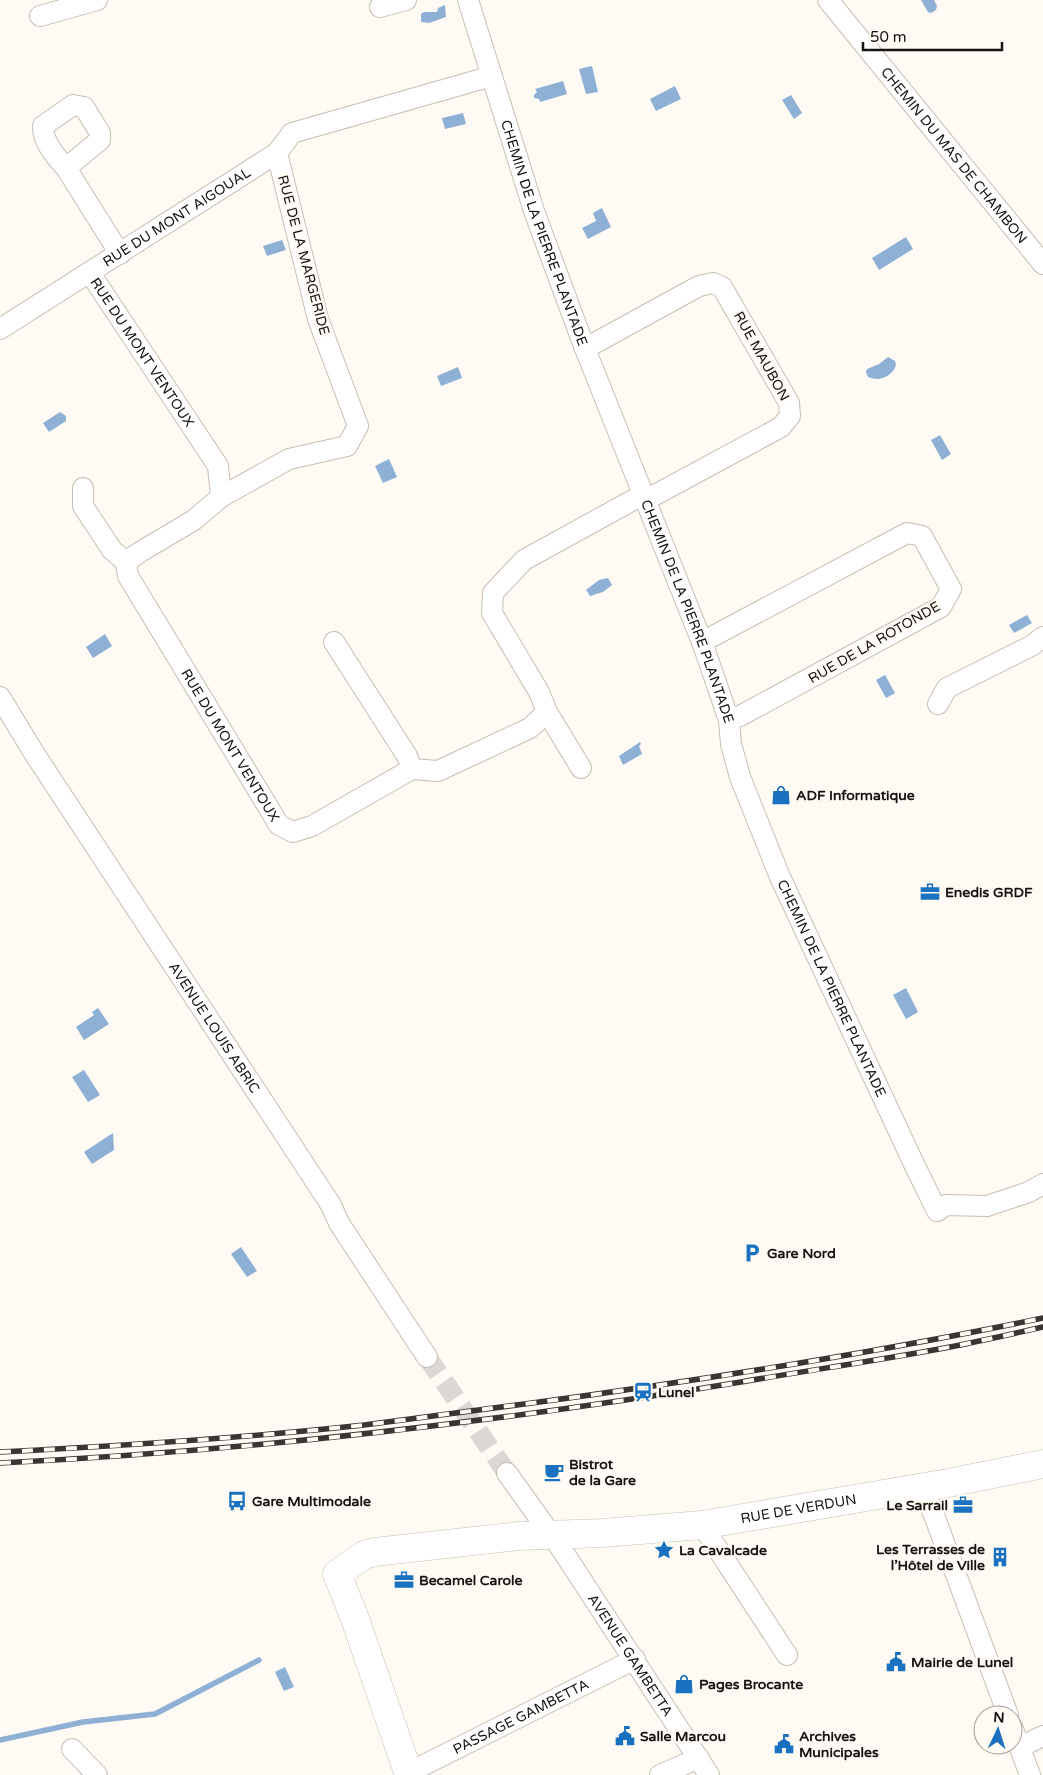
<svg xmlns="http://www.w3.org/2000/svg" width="1043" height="1775" font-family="'Varela Round',sans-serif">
<rect width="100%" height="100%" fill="#fffaf4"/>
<path fill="#8eb0d5" d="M 921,0 L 934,0 L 937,6 L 936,10 L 931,13 L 928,12 Z
M 445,5 L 446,17 L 429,23 L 421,22 L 421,14 L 424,12 L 437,12 L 438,8 Z
M 592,66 L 598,92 L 586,94 L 579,69 Z
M 563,81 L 567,94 L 540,102 L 539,99 L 534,98 L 534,95 L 537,92 L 535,89 Z
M 675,86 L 681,99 L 656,111 L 650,99 Z
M 791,95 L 802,113 L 794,119 L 782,100 Z
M 463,113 L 466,124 L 445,129 L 442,118 Z
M 602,208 L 611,227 L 588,239 L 582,228 L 596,221 L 593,213 Z
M 906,237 L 913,249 L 879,270 L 872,258 Z
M 282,240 L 286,250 L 267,256 L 263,246 Z
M 888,357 L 895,361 L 896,365 C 892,377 879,382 868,377 L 866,372 L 867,369 L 879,364 Z
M 458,367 L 462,378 L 441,386 L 437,376 Z
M 60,412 L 66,416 L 66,421 L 49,432 L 43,423 Z
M 940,435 L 951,454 L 942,460 L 931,440 Z
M 389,459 L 397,477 L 383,483 L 375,466 Z
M 608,578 L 612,585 L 603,592 L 590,596 L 586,590 L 599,580 Z
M 1027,615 L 1032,623 L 1014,633 L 1009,625 Z
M 105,634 L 112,646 L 93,658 L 86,647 Z
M 885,675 L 895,693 L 886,698 L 876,680 Z
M 640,742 L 641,744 L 639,746 L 642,754 L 623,765 L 619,756 Z
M 906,988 L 918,1012 L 906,1019 L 893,995 Z
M 98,1008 L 109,1024 L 84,1040 L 76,1027 L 94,1015 L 92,1012 Z
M 84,1070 L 100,1095 L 88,1102 L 72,1077 Z
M 113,1133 L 114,1150 L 92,1164 L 84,1152 Z
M 241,1247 L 257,1271 L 247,1277 L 231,1254 Z
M 285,1667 L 294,1687 L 284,1691 L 275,1672 Z"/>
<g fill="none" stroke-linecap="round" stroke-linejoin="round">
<path stroke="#8eb0d5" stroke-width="5.5" d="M 0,1740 L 83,1722 L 155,1714 L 259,1660"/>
<path stroke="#dcd7d2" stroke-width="20" stroke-dasharray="20 10" stroke-linecap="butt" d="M 427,1357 L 507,1473"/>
<defs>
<g id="street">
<path id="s1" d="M 468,0 L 534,211 L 584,346 L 702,642 L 729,720 L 731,744 L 740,777 L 780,877 L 914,1164 L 937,1211 L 946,1205 L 987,1206 L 1029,1192 L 1043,1184"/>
<path id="s2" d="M 828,0 L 1043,264"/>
<path d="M 380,7 L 406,0"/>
<path d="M 40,16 L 97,0"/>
<path d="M 66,168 L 100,140 L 100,133 L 84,107 L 73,105 L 43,126 C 42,141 56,157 66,168 L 120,254"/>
<path id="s3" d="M 90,273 L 218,466 L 221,497 L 194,520 L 140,552 L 126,562 L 128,576 L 279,825 L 293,832 L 312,826 L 412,769 L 438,771 L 530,728 L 547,712 L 539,692 L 492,613 L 493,593 L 524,560 L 633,500 L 655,495 L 781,427 L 790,416 L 789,403 L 722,287 L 713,283 L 699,286 L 595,343 L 584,346"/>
<path id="s4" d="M 0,329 L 277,153"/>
<path d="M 83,488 L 83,506 L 112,550 L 126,562"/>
<path d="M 221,497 L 289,459 L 347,446 L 358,426 L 318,319 L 277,153 L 292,133 L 492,76"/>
<path d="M 334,642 L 407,756 L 412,769"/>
<path d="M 702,642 L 907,533 L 922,536 L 951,589 L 941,607 L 740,716 L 729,720"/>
<path id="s5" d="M 0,697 L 34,753 L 331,1205 L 339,1223 L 427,1357"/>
<path d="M 938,704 L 947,688 L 1031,646 L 1043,637"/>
<path d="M 547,712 L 581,768"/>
<path id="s6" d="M 507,1473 L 562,1550 L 709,1775"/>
<path d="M 921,1487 L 934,1515 L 1008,1715"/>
<path d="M 702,1525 L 787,1655"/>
<path d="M 1013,1729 L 1030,1775"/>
<path d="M 1020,1747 L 1043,1736"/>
<path d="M 72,1749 L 97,1775"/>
<path id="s7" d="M 408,1773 L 635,1659"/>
<path d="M 660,1775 L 699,1758"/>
</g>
<g id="secondary">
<path id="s8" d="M 409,1775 L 354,1616 L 337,1574 L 364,1555 L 375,1552 L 519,1536 L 603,1533 L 702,1525 L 948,1483 L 1043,1464"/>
</g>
</defs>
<use href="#street" stroke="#c7beb5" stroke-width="22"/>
<use href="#secondary" stroke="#c7beb5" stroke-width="29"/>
<use href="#street" stroke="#fff" stroke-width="20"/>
<use href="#secondary" stroke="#fff" stroke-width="28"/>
<defs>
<path id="rail" d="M 0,1452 C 121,1446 243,1438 364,1425 C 420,1418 476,1410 532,1403 C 703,1380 874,1353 1043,1318
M 0,1463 C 249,1451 496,1422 741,1382 C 811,1370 881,1360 950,1347 C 981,1341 1012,1334 1043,1327"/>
</defs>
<use href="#rail" stroke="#393632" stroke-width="5.5"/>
<use href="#rail" stroke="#fffaf4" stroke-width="4" stroke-dasharray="11" stroke-linecap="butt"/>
</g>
<defs>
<symbol id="shop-bare" viewBox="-9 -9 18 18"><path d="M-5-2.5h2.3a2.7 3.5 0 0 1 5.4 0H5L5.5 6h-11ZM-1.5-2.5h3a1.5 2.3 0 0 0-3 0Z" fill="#1a71bf" stroke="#fffaf4" stroke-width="2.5" paint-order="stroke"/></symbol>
<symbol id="office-bare" viewBox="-9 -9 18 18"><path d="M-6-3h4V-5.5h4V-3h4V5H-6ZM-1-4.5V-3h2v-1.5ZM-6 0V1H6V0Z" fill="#1a71bf" stroke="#fffaf4" stroke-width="2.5" paint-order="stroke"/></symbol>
<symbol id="parking-bare" viewBox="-9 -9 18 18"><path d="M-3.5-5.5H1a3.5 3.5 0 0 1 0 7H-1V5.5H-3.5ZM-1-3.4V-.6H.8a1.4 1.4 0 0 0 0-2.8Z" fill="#1a71bf" stroke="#fffaf4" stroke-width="2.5" paint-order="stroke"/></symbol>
<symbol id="station-bare" viewBox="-9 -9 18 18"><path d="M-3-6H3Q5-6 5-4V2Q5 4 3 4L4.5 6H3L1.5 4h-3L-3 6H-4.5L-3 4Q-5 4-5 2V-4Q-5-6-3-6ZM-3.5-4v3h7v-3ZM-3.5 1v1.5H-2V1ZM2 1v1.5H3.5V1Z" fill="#1a71bf" stroke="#fffaf4" stroke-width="2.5" paint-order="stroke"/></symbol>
<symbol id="cafe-bare" viewBox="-9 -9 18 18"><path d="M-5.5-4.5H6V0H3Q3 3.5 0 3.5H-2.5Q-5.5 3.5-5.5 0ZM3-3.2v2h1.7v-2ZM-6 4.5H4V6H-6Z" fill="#1a71bf" stroke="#fffaf4" stroke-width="2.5" paint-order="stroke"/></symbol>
<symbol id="bus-bare" viewBox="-9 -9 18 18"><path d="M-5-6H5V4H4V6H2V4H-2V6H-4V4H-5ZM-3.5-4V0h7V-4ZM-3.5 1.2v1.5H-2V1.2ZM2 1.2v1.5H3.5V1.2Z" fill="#1a71bf" stroke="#fffaf4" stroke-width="2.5" paint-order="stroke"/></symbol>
<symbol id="sight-bare" viewBox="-9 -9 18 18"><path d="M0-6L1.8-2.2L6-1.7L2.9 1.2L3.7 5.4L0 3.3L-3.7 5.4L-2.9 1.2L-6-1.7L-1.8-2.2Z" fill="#1a71bf" stroke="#fffaf4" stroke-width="2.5" paint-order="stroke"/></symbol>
<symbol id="building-bare" viewBox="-9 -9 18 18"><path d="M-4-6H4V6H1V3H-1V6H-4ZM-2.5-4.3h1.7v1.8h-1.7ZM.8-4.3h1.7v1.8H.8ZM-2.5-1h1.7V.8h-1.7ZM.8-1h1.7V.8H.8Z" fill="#1a71bf" stroke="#fffaf4" stroke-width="2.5" paint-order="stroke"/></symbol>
<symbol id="civic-bare" viewBox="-9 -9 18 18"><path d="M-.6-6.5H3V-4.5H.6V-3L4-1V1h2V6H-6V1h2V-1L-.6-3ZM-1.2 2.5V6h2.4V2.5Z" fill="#1a71bf" stroke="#fffaf4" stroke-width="2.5" paint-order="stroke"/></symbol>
</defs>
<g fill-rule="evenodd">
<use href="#shop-bare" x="767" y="781" width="28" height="28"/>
<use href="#office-bare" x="916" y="878" width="28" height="28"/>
<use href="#parking-bare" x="738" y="1239" width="28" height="28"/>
<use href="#station-bare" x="629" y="1378" width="28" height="28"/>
<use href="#cafe-bare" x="540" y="1458" width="28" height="28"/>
<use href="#bus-bare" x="223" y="1487" width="28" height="28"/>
<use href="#office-bare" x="949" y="1491" width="28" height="28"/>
<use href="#sight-bare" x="650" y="1536" width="28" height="28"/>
<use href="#building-bare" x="986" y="1543" width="28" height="28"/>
<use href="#office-bare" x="390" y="1566" width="28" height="28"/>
<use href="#civic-bare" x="882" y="1648" width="28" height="28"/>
<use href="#shop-bare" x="670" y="1670" width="28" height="28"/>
<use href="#civic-bare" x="611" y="1722" width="28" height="28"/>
<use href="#civic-bare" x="770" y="1730" width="28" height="28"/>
</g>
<g text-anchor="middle" stroke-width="5" stroke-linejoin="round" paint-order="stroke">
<g font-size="14" fill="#15120f" stroke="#fffaf4">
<text dy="5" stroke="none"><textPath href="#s2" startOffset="200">CHEMIN DU MAS DE CHAMBON</textPath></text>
<text dy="5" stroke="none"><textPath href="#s4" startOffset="209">RUE DU MONT AIGOUAL</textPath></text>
<text dy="5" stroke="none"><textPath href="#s1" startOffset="245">CHEMIN DE LA PIERRE PLANTADE</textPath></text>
<text transform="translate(304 255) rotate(75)" y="5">RUE DE LA MARGERIDE</text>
<text dy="5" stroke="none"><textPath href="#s3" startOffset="95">RUE DU MONT VENTOUX</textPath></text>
<text transform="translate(762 356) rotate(61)" y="5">RUE MAUBON</text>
<text dy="5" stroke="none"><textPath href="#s1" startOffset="650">CHEMIN DE LA PIERRE PLANTADE</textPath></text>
<text transform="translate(874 642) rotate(-30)" y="5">RUE DE LA ROTONDE</text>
<text dy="5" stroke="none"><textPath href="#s3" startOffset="590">RUE DU MONT VENTOUX</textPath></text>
<text dy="5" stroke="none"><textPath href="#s1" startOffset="1055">CHEMIN DE LA PIERRE PLANTADE</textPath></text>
<text dy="5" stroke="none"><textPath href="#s5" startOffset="394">AVENUE LOUIS ABRIC</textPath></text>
<text dy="5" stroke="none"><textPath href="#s8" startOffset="684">RUE DE VERDUN</textPath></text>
<text dy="5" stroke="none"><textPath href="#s6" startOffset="220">AVENUE GAMBETTA</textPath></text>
<text dy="5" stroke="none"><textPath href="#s7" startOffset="126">PASSAGE GAMBETTA</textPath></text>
</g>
<g font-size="14" font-weight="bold" fill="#15120f" stroke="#fffaf4" text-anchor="start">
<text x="796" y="800">ADF Informatique</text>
<text x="945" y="897">Enedis GRDF</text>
<text x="767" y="1258">Gare Nord</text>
<text x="658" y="1397">Lunel</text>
<text x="569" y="1469">Bistrot<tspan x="569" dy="16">de la Gare</tspan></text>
<text x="252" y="1506">Gare Multimodale</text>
<text x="948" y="1510" text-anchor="end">Le Sarrail</text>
<text x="985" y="1554" text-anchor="end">Les Terrasses de<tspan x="985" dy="16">l’Hôtel de Ville</tspan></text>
<text x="679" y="1555">La Cavalcade</text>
<text x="419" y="1585">Becamel Carole</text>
<text x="911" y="1667">Mairie de Lunel</text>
<text x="699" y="1689">Pages Brocante</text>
<text x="640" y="1741">Salle Marcou</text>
<text x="799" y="1741">Archives<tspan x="799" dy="16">Municipales</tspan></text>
</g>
</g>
<g transform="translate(998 1730) rotate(4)"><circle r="24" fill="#fffaf4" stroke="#a19d98"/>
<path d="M0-4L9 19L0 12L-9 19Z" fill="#1a71bf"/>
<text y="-8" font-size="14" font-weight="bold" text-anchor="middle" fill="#15120f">N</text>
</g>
<path d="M863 42v8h139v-8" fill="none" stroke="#15120f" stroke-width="2.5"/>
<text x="870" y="42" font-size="15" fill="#15120f" stroke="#fffaf4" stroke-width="4" paint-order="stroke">50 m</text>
</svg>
